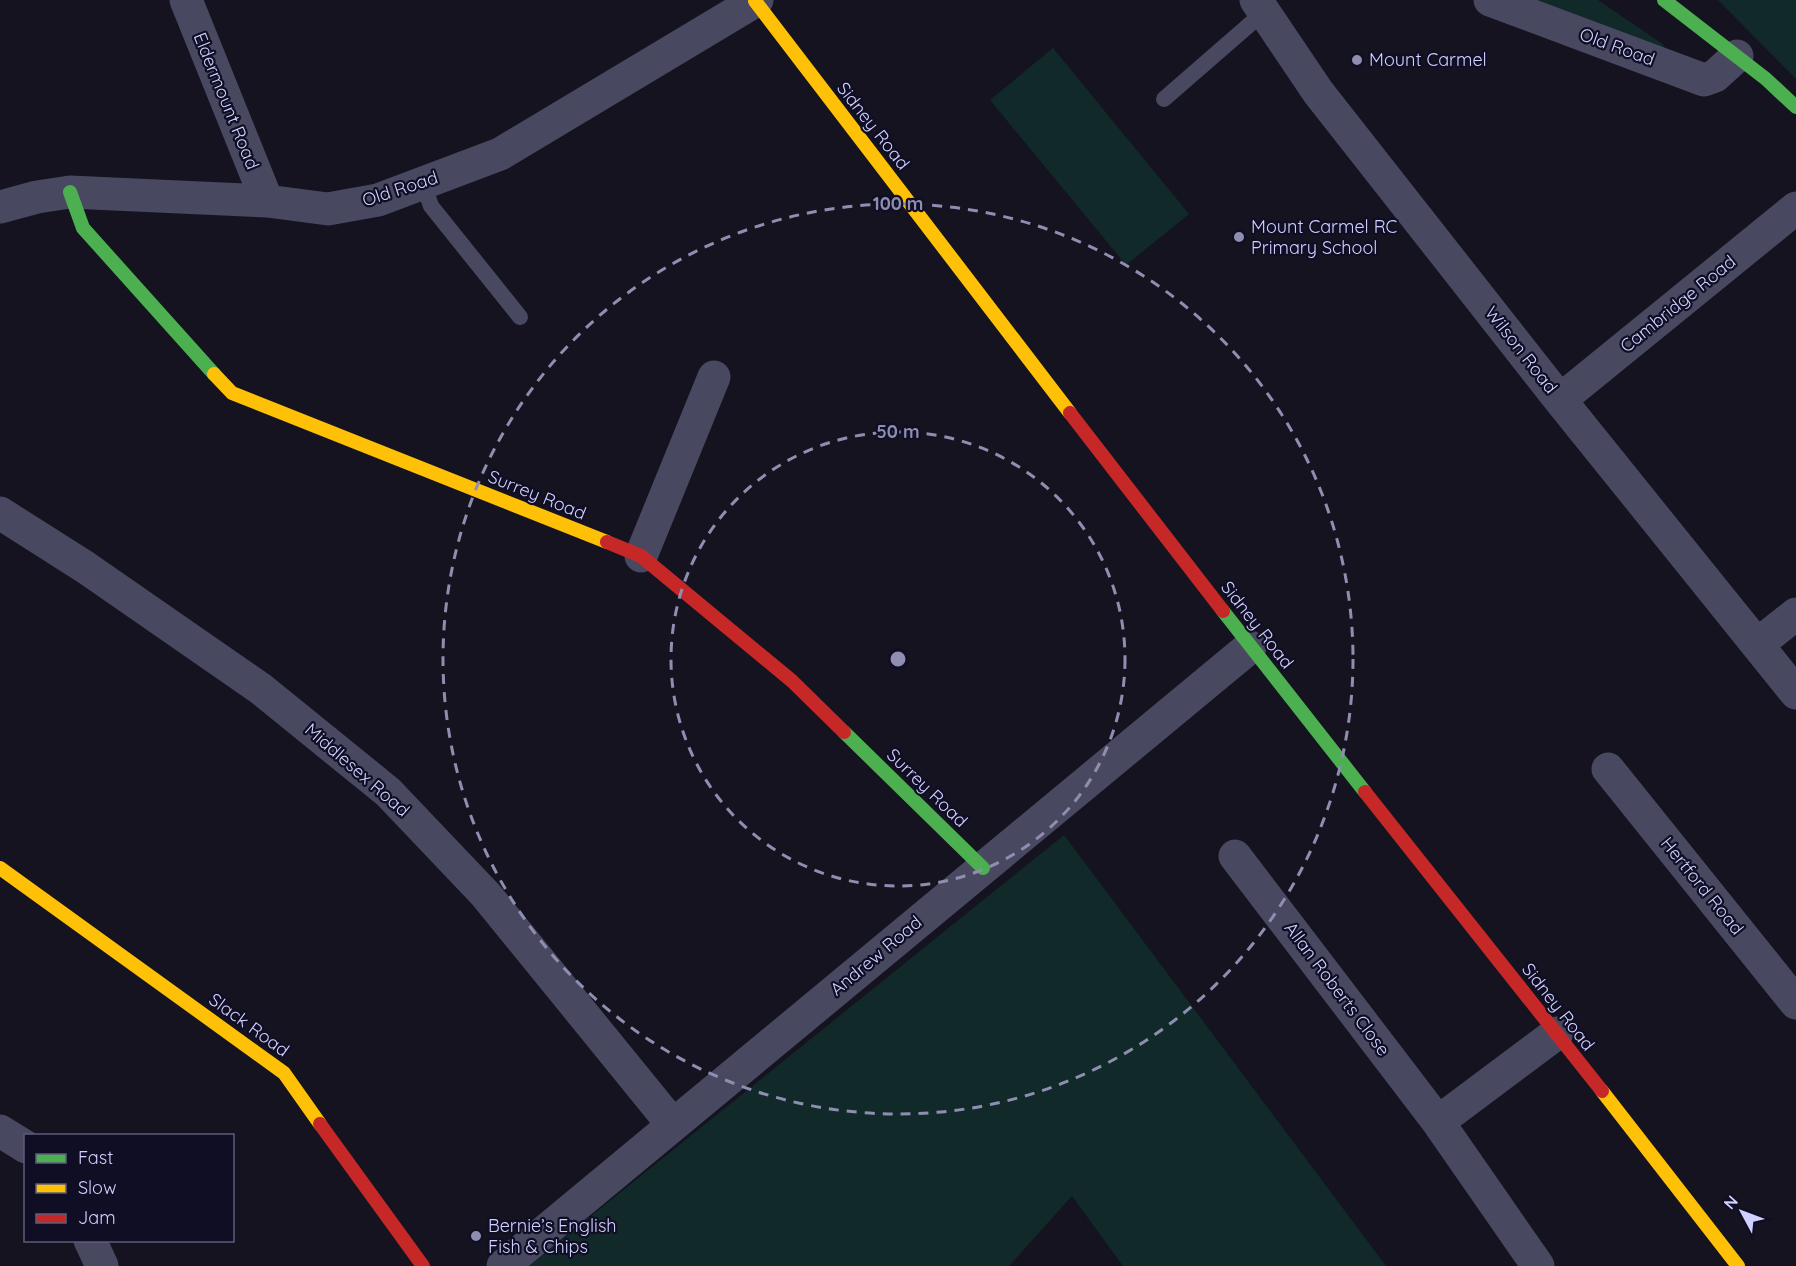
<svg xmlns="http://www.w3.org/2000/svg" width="1796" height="1266" font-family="Quicksand,sans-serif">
<rect width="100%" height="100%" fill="#14131f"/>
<path fill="#112a29" d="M 1527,0 L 1598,0 L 1664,45 L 1661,52 Z
M 1718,0 L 1796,0 L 1796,79 Z
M 1053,48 L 1189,214 L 1126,265 L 990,100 Z
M 1064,835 L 1386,1266 L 1123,1266 L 1072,1196 L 1009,1266 L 529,1266 Z"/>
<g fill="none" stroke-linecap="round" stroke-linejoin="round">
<path stroke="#484960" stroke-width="16" d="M 1164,99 L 1264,12
M 423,183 L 431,206 L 520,317"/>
<path stroke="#484960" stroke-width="33" d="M 186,0 L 267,201
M 1256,0 L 1318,92 L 1560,400 L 1796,693
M 1490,0 L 1704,80 L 1715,76 L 1737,56
M 0,207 L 37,197 L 70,192 L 267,201 L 328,209 L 378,200 L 500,154 L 757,0
M 1560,400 L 1796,208
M 0,513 L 85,567 L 261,689 L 388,792 L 486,895 L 673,1125
M 641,556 L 714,377
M 1758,644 L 1796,614
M 1608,769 L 1796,1003
M 1235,856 L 1438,1122 L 1538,1266
M 1438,1122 L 1557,1033
M 0,1131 L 26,1147
M 90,1240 L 102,1266
M 503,1266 L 1250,647"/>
<path stroke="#4caf50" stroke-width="14" d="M 1664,0 L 1766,79 L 1796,107
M 70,192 L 83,228 L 214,374
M 1223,611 L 1365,792
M 844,732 L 983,868"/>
<path stroke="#ffc107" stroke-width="14" d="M 755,1 L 1070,413
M 214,374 L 232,393 L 607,542
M 0,868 L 284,1073 L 320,1124
M 1602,1091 L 1738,1266"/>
<path stroke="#c62828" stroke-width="14" d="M 1070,413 L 1223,611
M 607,542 L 641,556 L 792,681 L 844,732
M 1365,792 L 1602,1091
M 320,1124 L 423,1266"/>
</g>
<g fill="none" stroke="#8f8eb1" stroke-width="3" stroke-dasharray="10 8">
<circle cx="898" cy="659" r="227"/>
<circle cx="898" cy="659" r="455"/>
</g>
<g fill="#8f8eb1" stroke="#0f0e24" stroke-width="2">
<circle cx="1357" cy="60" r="6"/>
<circle cx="1239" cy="237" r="6"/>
<circle cx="476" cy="1236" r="6"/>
</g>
<g text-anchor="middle" stroke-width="4.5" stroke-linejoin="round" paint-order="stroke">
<g font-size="18" fill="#d1d1ff" stroke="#0f0e24">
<text transform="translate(1617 47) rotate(20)" y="6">Old Road</text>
<text transform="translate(226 101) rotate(68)" y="6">Eldermount Road</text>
<text transform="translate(873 126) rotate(52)" y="6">Sidney Road</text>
<text transform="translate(400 189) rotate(-18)" y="6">Old Road</text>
<text transform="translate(1678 304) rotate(-39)" y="6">Cambridge Road</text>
<text transform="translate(1521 350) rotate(52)" y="6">Wilson Road</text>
<text transform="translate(537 495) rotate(22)" y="6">Surrey Road</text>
<text transform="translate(1257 625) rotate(52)" y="6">Sidney Road</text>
<text transform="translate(357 770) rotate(41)" y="6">Middlesex Road</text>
<text transform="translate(927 788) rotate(44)" y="6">Surrey Road</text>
<text transform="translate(1702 886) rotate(51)" y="6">Hertford Road</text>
<text transform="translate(876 956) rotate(-40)" y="6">Andrew Road</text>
<text transform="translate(1337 989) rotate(53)" y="6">Allan Roberts Close</text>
<text transform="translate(1558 1007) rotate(52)" y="6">Sidney Road</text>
<text transform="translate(249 1025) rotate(36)" y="6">Slack Road</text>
</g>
<g font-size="18" fill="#d1d1ff" stroke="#0f0e24" text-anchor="start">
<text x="1369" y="66">Mount Carmel</text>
<text x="1251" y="233">Mount Carmel RC<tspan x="1251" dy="21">Primary School</tspan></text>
<text x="488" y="1232">Bernie’s English<tspan x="488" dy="21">Fish &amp; Chips</tspan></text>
</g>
</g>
<circle cx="898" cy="659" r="9" fill="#8f8eb1" stroke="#0f0e24" stroke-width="3"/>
<g font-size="18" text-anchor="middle" font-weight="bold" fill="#8f8eb1" stroke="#0f0e24" stroke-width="4.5" stroke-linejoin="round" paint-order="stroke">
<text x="898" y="210">100 m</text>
<text x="898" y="438">50 m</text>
</g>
<rect x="24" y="1134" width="210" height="108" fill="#0f0e24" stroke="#5d5c7c" stroke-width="1.5"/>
<rect x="36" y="1154" width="30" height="9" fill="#4caf50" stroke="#5d5c7c" stroke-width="1.5"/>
<text x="78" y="1164" font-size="18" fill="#d1d1ff">Fast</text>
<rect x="36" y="1184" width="30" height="9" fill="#ffc107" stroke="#5d5c7c" stroke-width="1.5"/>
<text x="78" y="1194" font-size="18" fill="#d1d1ff">Slow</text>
<rect x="36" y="1214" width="30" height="9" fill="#c62828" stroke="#5d5c7c" stroke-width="1.5"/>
<text x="78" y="1224" font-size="18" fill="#d1d1ff">Jam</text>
<g transform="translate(1742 1212) rotate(311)" stroke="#0f0e24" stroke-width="4.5" paint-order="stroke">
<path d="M0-4.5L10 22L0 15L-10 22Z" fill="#d1d1ff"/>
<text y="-9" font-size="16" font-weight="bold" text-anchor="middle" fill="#d1d1ff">N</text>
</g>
</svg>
